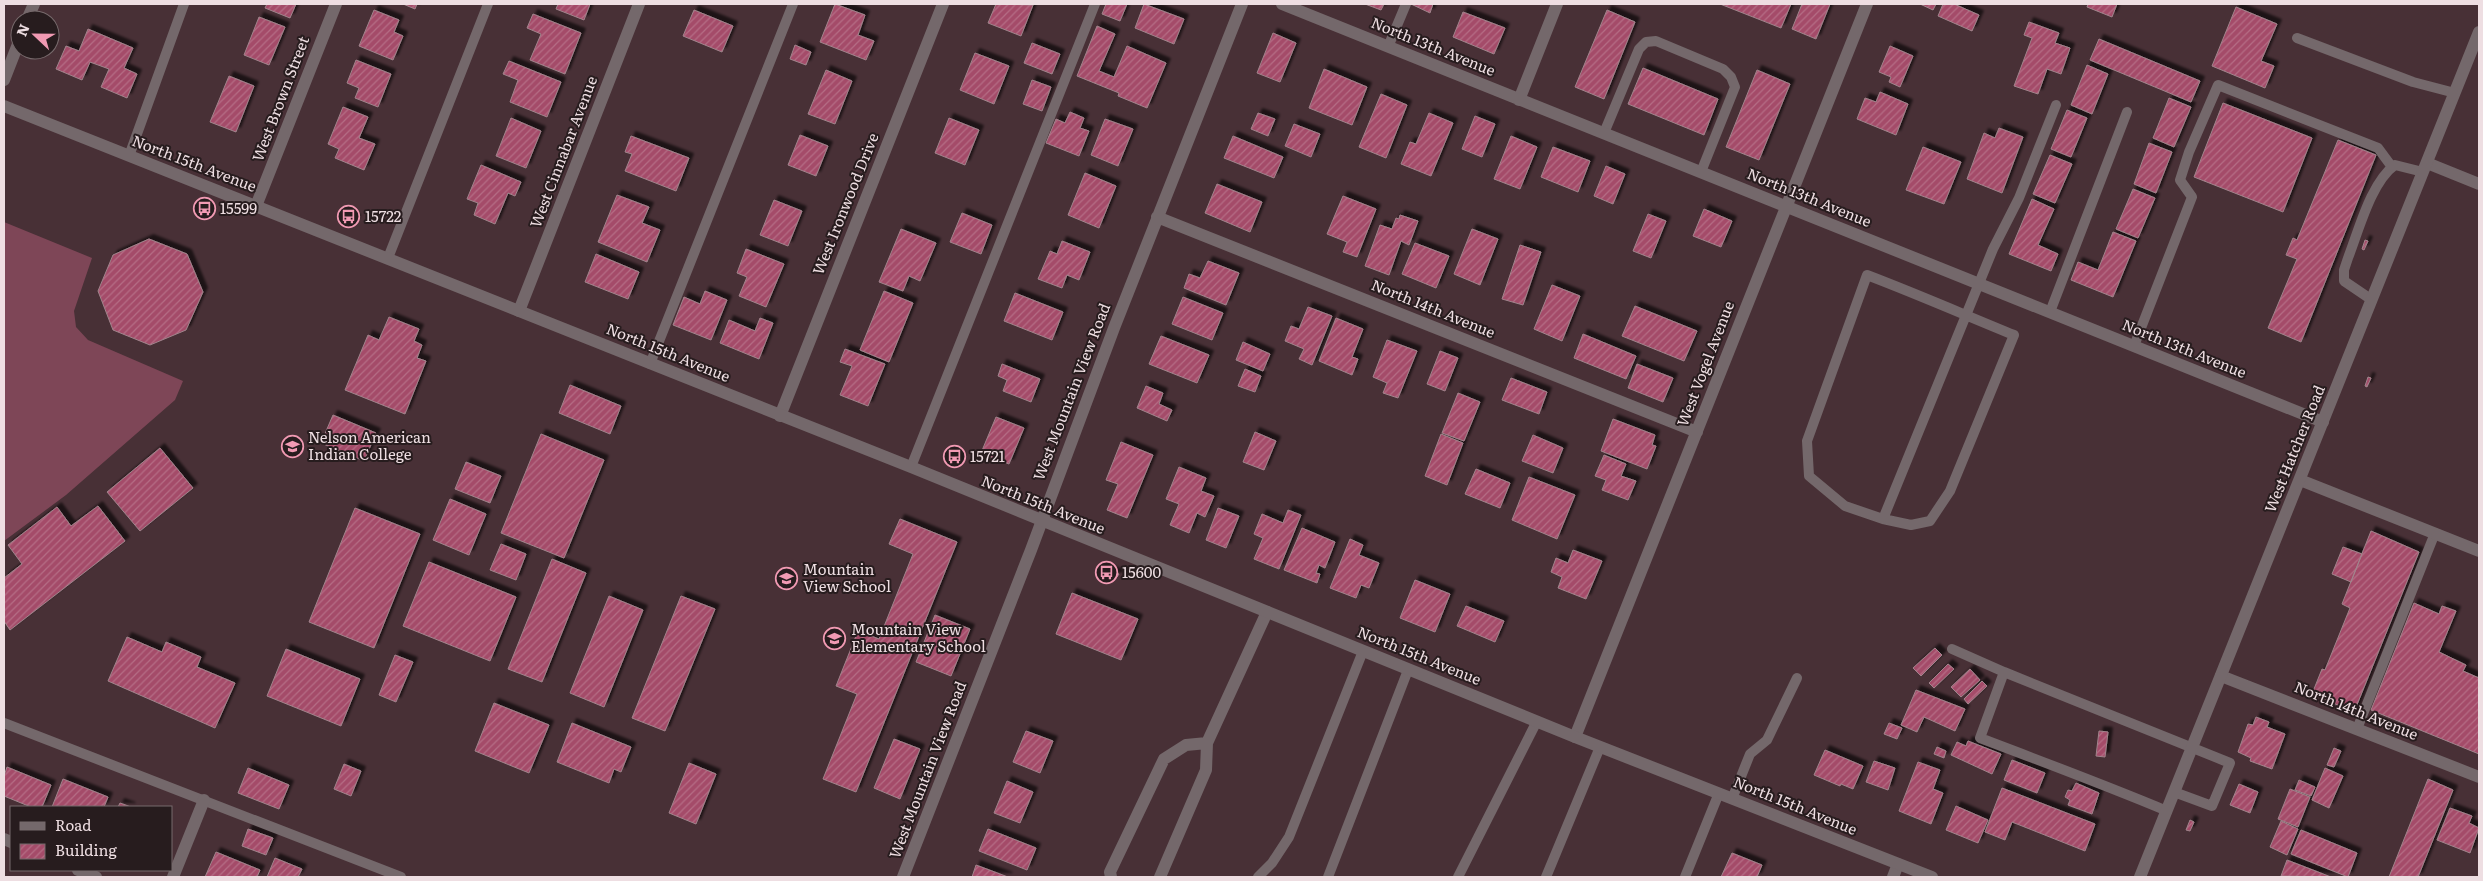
<svg xmlns="http://www.w3.org/2000/svg" width="2483" height="881" font-family="Literata,serif">
<defs>
<pattern id="building-hatch" width="6" height="6" patternUnits="userSpaceOnUse" patternTransform="scale(1.25)"><rect width="6" height="6" fill="#a44b69"/><path d="M-1 1l2-2M0 6l6-6M5 7l2-2" fill="none" stroke="#b56d85"/></pattern>
<filter id="shadow"><feDropShadow dx="4.5" dy="-4.5" stdDeviation="1" flood-color="#0009"/></filter>
</defs>
<rect width="100%" height="100%" fill="#483036"/>
<path fill="#7e4657" d="M 4,222 L 92,258 L 74,311 L 76,327 L 88,340 L 183,381 L 175,400 L 66,495 L 4,541 Z"/>
<path fill="url(#building-hatch)" stroke="#a1848c" filter="url(#shadow)" d="M 267,4 L 296,4 L 290,18 L 265,8 Z
M 403,4 L 417,4 L 415,9 Z
M 558,4 L 590,4 L 584,20 L 556,9 Z
M 835,4 L 865,15 L 858,35 L 874,41 L 866,60 L 820,42 Z
M 996,4 L 1033,5 L 1021,36 L 988,23 Z
M 1106,4 L 1127,4 L 1120,21 L 1102,14 Z
M 1144,4 L 1184,19 L 1174,44 L 1135,28 Z
M 1365,4 L 1384,4 L 1381,10 Z
M 1411,4 L 1433,4 L 1430,13 Z
M 1720,4 L 1791,4 L 1781,28 Z
M 1802,4 L 1830,4 L 1816,39 L 1792,29 Z
M 1920,4 L 1936,4 L 1933,10 Z
M 1943,4 L 1954,4 L 1979,15 L 1972,31 L 1938,16 Z
M 2088,4 L 2117,4 L 2112,17 L 2087,7 Z
M 2236,7 L 2277,24 L 2261,61 L 2274,66 L 2265,88 L 2212,66 Z
M 374,10 L 399,20 L 394,32 L 403,36 L 393,60 L 359,46 Z
M 694,10 L 733,26 L 722,52 L 683,36 Z
M 1607,10 L 1635,22 L 1604,99 L 1575,87 Z
M 1463,12 L 1505,28 L 1494,54 L 1453,37 Z
M 533,14 L 581,33 L 565,74 L 530,60 L 541,34 L 527,28 Z
M 259,17 L 285,27 L 269,65 L 244,55 Z
M 2029,22 L 2059,33 L 2055,43 L 2070,48 L 2061,74 L 2047,69 L 2038,94 L 2014,86 L 2032,38 L 2024,35 Z
M 1097,26 L 1115,34 L 1099,71 L 1114,77 L 1127,46 L 1166,63 L 1147,108 L 1118,96 L 1119,93 L 1077,76 Z
M 88,29 L 133,48 L 124,68 L 137,74 L 127,98 L 101,87 L 109,69 L 90,62 L 82,80 L 56,69 L 66,46 L 79,51 Z
M 1273,33 L 1296,43 L 1280,82 L 1257,73 Z
M 2099,39 L 2200,81 L 2191,102 L 2090,60 Z
M 1032,43 L 1060,54 L 1052,74 L 1024,63 Z
M 795,45 L 811,52 L 806,65 L 790,59 Z
M 1890,46 L 1913,56 L 1900,87 L 1889,82 L 1891,77 L 1879,72 Z
M 975,53 L 1009,66 L 994,104 L 960,90 Z
M 356,60 L 391,74 L 378,107 L 355,98 L 359,88 L 347,83 Z
M 509,61 L 561,82 L 547,117 L 510,102 L 518,80 L 503,74 Z
M 2087,65 L 2108,74 L 2092,114 L 2071,105 Z
M 1643,68 L 1718,99 L 1704,135 L 1628,104 Z
M 1324,69 L 1367,87 L 1352,125 L 1309,108 Z
M 826,70 L 852,81 L 835,124 L 808,114 Z
M 1757,70 L 1790,84 L 1759,160 L 1726,147 Z
M 229,76 L 254,86 L 236,132 L 210,122 Z
M 1032,80 L 1051,87 L 1042,111 L 1023,104 Z
M 1880,92 L 1908,104 L 1896,135 L 1857,119 L 1865,98 L 1876,102 Z
M 1381,94 L 1407,105 L 1386,158 L 1359,147 Z
M 2169,98 L 2191,107 L 2174,147 L 2153,138 Z
M 2223,103 L 2312,138 L 2283,212 L 2194,177 Z
M 343,107 L 368,117 L 359,138 L 375,144 L 364,170 L 335,158 L 339,149 L 328,144 Z
M 2067,110 L 2087,118 L 2071,157 L 2051,149 Z
M 1070,112 L 1084,118 L 1080,128 L 1089,131 L 1079,156 L 1046,143 L 1056,119 L 1065,123 Z
M 1258,113 L 1275,119 L 1268,136 L 1251,129 Z
M 1429,113 L 1453,123 L 1431,176 L 1401,164 L 1410,142 L 1416,144 Z
M 1475,116 L 1495,124 L 1482,157 L 1462,149 Z
M 511,118 L 541,131 L 526,168 L 496,156 Z
M 949,118 L 979,130 L 965,165 L 935,153 Z
M 1105,119 L 1133,129 L 1118,166 L 1091,155 Z
M 1294,124 L 1320,134 L 1311,157 L 1285,146 Z
M 1999,128 L 2023,137 L 2002,193 L 1967,179 L 1984,133 L 1995,138 Z
M 800,135 L 828,146 L 816,176 L 788,165 Z
M 631,136 L 689,158 L 676,191 L 625,171 L 632,154 L 625,152 Z
M 1233,136 L 1283,157 L 1274,178 L 1224,158 Z
M 1511,136 L 1537,147 L 1520,189 L 1494,179 Z
M 2338,140 L 2376,155 L 2301,342 L 2268,328 L 2297,259 L 2286,255 L 2293,238 L 2297,240 Z
M 2149,143 L 2172,152 L 2156,193 L 2134,184 Z
M 1553,147 L 1590,161 L 1578,192 L 1541,177 Z
M 1923,147 L 1961,162 L 1944,204 L 1906,190 Z
M 2050,155 L 2072,164 L 2055,203 L 2033,194 Z
M 481,165 L 521,182 L 515,196 L 508,193 L 495,224 L 474,215 L 478,203 L 467,199 Z
M 1606,166 L 1625,174 L 1613,204 L 1594,196 Z
M 1085,173 L 1116,186 L 1099,228 L 1068,215 Z
M 1217,184 L 1262,202 L 1250,232 L 1205,213 Z
M 2133,189 L 2155,198 L 2138,238 L 2116,229 Z
M 617,195 L 649,207 L 642,223 L 660,230 L 647,262 L 598,242 Z
M 1343,196 L 1376,209 L 1357,257 L 1343,252 L 1347,242 L 1327,234 Z
M 2032,199 L 2054,209 L 2038,245 L 2058,254 L 2051,271 L 2009,254 Z
M 774,200 L 802,211 L 788,246 L 760,235 Z
M 1704,209 L 1732,221 L 1721,247 L 1693,236 Z
M 962,213 L 992,225 L 981,254 L 950,242 Z
M 1648,214 L 1666,221 L 1651,258 L 1633,251 Z
M 348,215 L 356,219 L 355,222 L 347,218 Z
M 1400,215 L 1418,221 L 1409,245 L 1401,241 L 1389,275 L 1365,266 L 1380,225 L 1392,229 L 1396,218 L 1399,219 Z
M 901,229 L 936,243 L 920,281 L 909,276 L 903,291 L 879,282 Z
M 1472,229 L 1498,239 L 1480,285 L 1454,274 Z
M 2113,232 L 2136,241 L 2113,297 L 2071,280 L 2078,262 L 2098,270 Z
M 149,239 L 187,254 L 203,292 L 186,330 L 150,345 L 113,330 L 98,291 L 113,255 Z
M 2365,240 L 2368,241 L 2364,250 L 2362,249 Z
M 1062,241 L 1090,252 L 1079,280 L 1067,275 L 1062,288 L 1038,279 L 1050,251 L 1057,254 Z
M 1415,243 L 1449,256 L 1436,288 L 1402,274 Z
M 1520,245 L 1541,252 L 1523,305 L 1502,299 Z
M 746,249 L 784,264 L 766,307 L 739,296 L 747,277 L 737,273 Z
M 596,254 L 639,272 L 628,299 L 585,282 Z
M 1208,261 L 1239,273 L 1226,305 L 1184,288 L 1189,274 L 1200,278 Z
M 1552,285 L 1580,296 L 1562,341 L 1534,329 Z
M 705,291 L 727,300 L 711,340 L 673,325 L 684,297 L 700,304 Z
M 884,291 L 913,303 L 889,362 L 860,350 Z
M 1015,293 L 1063,312 L 1052,340 L 1004,321 Z
M 1183,297 L 1223,313 L 1212,340 L 1172,324 Z
M 1635,306 L 1697,331 L 1684,361 L 1622,336 Z
M 1308,307 L 1332,316 L 1312,365 L 1299,359 L 1304,349 L 1285,341 L 1291,326 L 1299,329 Z
M 389,317 L 419,329 L 414,341 L 422,345 L 417,358 L 426,361 L 405,414 L 345,390 L 368,335 L 379,340 Z
M 760,318 L 773,323 L 759,359 L 720,343 L 729,320 L 755,331 Z
M 1336,318 L 1363,329 L 1352,357 L 1358,359 L 1352,375 L 1319,361 Z
M 1583,334 L 1636,356 L 1626,379 L 1574,358 Z
M 1161,336 L 1209,355 L 1197,383 L 1149,364 Z
M 1387,340 L 1417,351 L 1398,398 L 1383,393 L 1387,383 L 1373,377 Z
M 1243,342 L 1270,354 L 1263,371 L 1236,360 Z
M 845,349 L 885,364 L 868,406 L 840,395 L 852,366 L 840,362 Z
M 1440,351 L 1458,358 L 1445,391 L 1427,384 Z
M 1002,364 L 1040,379 L 1031,402 L 1003,391 L 1007,380 L 998,376 Z
M 1637,364 L 1673,378 L 1663,402 L 1628,388 Z
M 1245,369 L 1261,376 L 1255,392 L 1238,386 Z
M 2368,377 L 2371,378 L 2367,387 L 2365,386 Z
M 1511,378 L 1547,392 L 1539,414 L 1502,400 Z
M 570,385 L 621,406 L 610,434 L 559,413 Z
M 1146,386 L 1163,393 L 1159,404 L 1172,410 L 1167,421 L 1137,408 Z
M 1458,393 L 1480,402 L 1464,441 L 1442,433 Z
M 333,415 L 376,433 L 364,461 L 321,443 Z
M 996,417 L 1024,428 L 1009,464 L 981,453 Z
M 1613,419 L 1655,435 L 1652,445 L 1656,446 L 1647,469 L 1601,451 Z
M 1255,432 L 1276,441 L 1264,470 L 1243,462 Z
M 541,434 L 604,460 L 564,558 L 501,533 Z
M 1441,434 L 1463,443 L 1447,485 L 1425,476 Z
M 1533,435 L 1563,448 L 1553,473 L 1522,461 Z
M 1121,442 L 1153,455 L 1127,518 L 1107,510 L 1118,484 L 1106,480 Z
M 160,448 L 193,488 L 140,531 L 107,492 Z
M 953,455 L 961,458 L 959,462 L 952,459 Z
M 1604,455 L 1626,464 L 1621,476 L 1636,481 L 1628,500 L 1602,490 L 1606,480 L 1595,476 Z
M 466,462 L 501,476 L 490,503 L 455,489 Z
M 1179,467 L 1206,478 L 1201,491 L 1214,496 L 1205,517 L 1197,513 L 1189,533 L 1170,525 L 1179,504 L 1166,499 Z
M 1476,469 L 1510,483 L 1500,508 L 1465,494 Z
M 1529,477 L 1575,495 L 1557,539 L 1512,520 Z
M 450,499 L 486,514 L 469,555 L 433,540 Z
M 98,506 L 125,541 L 10,630 L 4,621 L 4,578 L 22,564 L 8,545 L 57,507 L 71,526 Z
M 355,508 L 420,534 L 374,648 L 309,622 Z
M 1218,508 L 1239,516 L 1226,548 L 1206,540 Z
M 1288,510 L 1301,515 L 1279,569 L 1254,559 L 1263,538 L 1254,534 L 1262,514 L 1283,523 Z
M 900,519 L 957,542 L 856,792 L 823,779 L 857,694 L 836,686 L 858,631 L 879,639 L 913,554 L 889,544 Z
M 1302,528 L 1335,542 L 1325,568 L 1319,565 L 1316,573 L 1320,574 L 1317,583 L 1284,570 Z
M 2371,531 L 2419,552 L 2354,712 L 2312,694 L 2322,669 L 2325,670 L 2350,608 L 2342,604 Z
M 1350,539 L 1363,545 L 1359,555 L 1379,563 L 1369,588 L 1361,585 L 1356,598 L 1330,588 Z
M 501,544 L 526,554 L 516,580 L 490,570 Z
M 2343,547 L 2362,554 L 2351,582 L 2332,574 Z
M 1573,550 L 1602,561 L 1586,599 L 1558,588 L 1562,577 L 1551,572 L 1556,558 L 1568,563 Z
M 552,559 L 586,573 L 542,682 L 508,669 Z
M 429,562 L 516,597 L 490,661 L 403,626 Z
M 1111,571 L 1119,574 L 1117,577 L 1110,575 Z
M 1415,580 L 1450,594 L 1435,632 L 1400,618 Z
M 1072,593 L 1138,619 L 1121,660 L 1056,634 Z
M 609,596 L 643,610 L 604,707 L 570,693 Z
M 681,596 L 715,609 L 665,731 L 632,718 Z
M 2414,603 L 2439,614 L 2442,606 L 2456,611 L 2439,652 L 2466,665 L 2463,671 L 2479,678 L 2479,754 L 2371,710 Z
M 1466,606 L 1504,621 L 1495,642 L 1457,626 Z
M 935,615 L 970,629 L 951,676 L 916,662 Z
M 127,637 L 162,652 L 166,642 L 201,657 L 197,667 L 235,683 L 215,728 L 108,681 Z
M 1935,648 L 1942,655 L 1921,676 L 1913,668 Z
M 286,649 L 360,679 L 341,726 L 267,696 Z
M 395,655 L 413,662 L 396,702 L 379,695 Z
M 1948,664 L 1954,669 L 1934,688 L 1929,683 Z
M 1970,669 L 1980,680 L 1961,697 L 1951,687 Z
M 1982,681 L 1987,686 L 1968,704 L 1964,699 Z
M 1916,690 L 1965,709 L 1955,731 L 1924,717 L 1917,732 L 1901,725 Z
M 494,703 L 549,725 L 529,773 L 475,751 Z
M 2256,717 L 2269,722 L 2267,727 L 2285,734 L 2272,769 L 2250,761 L 2251,758 L 2238,752 L 2248,724 L 2253,725 Z
M 572,723 L 631,747 L 621,772 L 614,769 L 609,783 L 557,762 Z
M 1889,723 L 1902,728 L 1897,739 L 1884,734 Z
M 1026,731 L 1053,741 L 1040,773 L 1013,762 Z
M 2099,731 L 2108,732 L 2105,757 L 2096,756 Z
M 894,739 L 920,749 L 900,799 L 874,788 Z
M 1968,741 L 2001,754 L 1992,774 L 1951,755 L 1957,742 L 1966,746 Z
M 1937,747 L 1946,751 L 1944,758 L 1934,754 Z
M 2334,748 L 2341,751 L 2334,767 L 2327,765 Z
M 1825,750 L 1863,766 L 1853,789 L 1841,784 L 1840,786 L 1814,775 Z
M 2012,760 L 2045,773 L 2037,793 L 2004,780 Z
M 1874,761 L 1895,768 L 1888,790 L 1866,782 Z
M 1918,762 L 1940,770 L 1933,789 L 1943,793 L 1931,824 L 1899,811 Z
M 689,763 L 716,774 L 696,824 L 669,813 Z
M 344,764 L 361,771 L 351,796 L 334,789 Z
M 7,767 L 51,785 L 42,807 L 31,807 L 4,796 L 4,776 Z
M 248,768 L 289,785 L 279,809 L 238,793 Z
M 2325,768 L 2343,776 L 2329,808 L 2312,800 Z
M 63,779 L 108,797 L 104,807 L 52,807 Z
M 2428,779 L 2453,790 L 2418,877 L 2389,877 Z
M 2299,780 L 2315,787 L 2311,796 L 2295,790 Z
M 1007,781 L 1033,792 L 1020,823 L 994,813 Z
M 2076,783 L 2099,793 L 2092,814 L 2068,805 L 2070,800 L 2065,797 L 2068,790 L 2072,791 Z
M 2239,784 L 2258,792 L 2250,813 L 2230,805 Z
M 2002,788 L 2095,824 L 2085,851 L 2012,822 L 2005,840 L 1985,832 Z
M 2290,789 L 2310,797 L 2298,827 L 2278,819 Z
M 120,803 L 131,807 L 118,807 Z
M 1956,806 L 1988,820 L 1978,843 L 1946,830 Z
M 2450,808 L 2472,816 L 2469,823 L 2479,828 L 2470,853 L 2437,840 Z
M 2190,820 L 2194,822 L 2190,831 L 2186,830 Z
M 2281,821 L 2298,829 L 2287,855 L 2270,847 Z
M 248,829 L 273,838 L 266,855 L 242,846 Z
M 988,829 L 1036,848 L 1027,870 L 979,851 Z
M 2301,830 L 2357,853 L 2348,877 L 2291,854 Z
M 216,852 L 260,870 L 257,877 L 205,877 Z
M 1732,853 L 1762,865 L 1757,877 L 1721,877 Z
M 275,858 L 302,869 L 298,877 L 267,877 Z
M 2287,860 L 2331,877 L 2281,876 Z
M 976,865 L 1008,877 L 972,877 Z"/>
<g fill="none" stroke-linecap="round" stroke-linejoin="round">
<path stroke="#74686b" stroke-width="10" d="M 2297,38 L 2413,82 L 2455,93
M 1388,47 L 1406,4
M 1604,133 L 1639,49 L 1646,42 L 1656,41 L 1723,69 L 1731,77 L 1735,87 L 1701,172
M 129,156 L 184,4
M 388,258 L 488,4
M 2372,300 L 2344,281 L 2344,270 L 2348,258 C 2359,230 2371,182 2395,165 L 2423,172
M 2050,312 L 2127,112
M 2134,346 L 2192,197 L 2180,180 L 2189,152 L 2218,85 L 2378,148 L 2392,167
M 650,364 L 793,4
M 911,467 L 1095,4
M 1883,519 L 1911,525 L 1930,521 L 1950,491 L 2014,335 C 1965,315 1917,294 1867,275 L 1807,441 L 1809,476 L 1845,506 L 1883,519 L 1993,249 L 2019,198 L 2056,105
M 1952,649 L 2004,672
M 4,723 L 401,877
M 2357,729 L 2435,533
M 1732,799 L 1750,754 L 1767,740 L 1797,678
M 2167,811 C 2105,785 2043,762 1980,738 L 2004,672 L 2230,763 L 2212,806 L 2174,792
M 1258,877 L 1272,863 L 1289,837 L 1363,651
M 1328,877 L 1408,670
M 1458,877 L 1537,721
M 1546,877 L 1600,747
M 1685,877 L 1719,793"/>
<path stroke="#74686b" stroke-width="12" d="M 1282,4 L 2323,422
M 27,20 L 34,4
M 4,80 L 20,39
M 1519,100 L 1557,4
M 2427,163 L 2479,184
M 256,206 L 336,4
M 1157,217 L 1697,432
M 519,311 L 639,4
M 780,416 L 943,4
M 2300,480 L 2479,551
M 2221,676 L 2479,777
M 1575,737 L 1867,4
M 4,839 L 11,842
M 78,870 L 96,877
M 173,877 L 204,800
M 903,877 L 1031,550 L 1114,328 L 1242,4
M 1111,877 L 1110,872 L 1164,759 L 1186,745 L 1207,743
M 1160,877 L 1206,770 L 1207,743 L 1267,612
M 1893,877 L 1898,864"/>
<path stroke="#74686b" stroke-width="12" d="M 4,106 L 911,467 L 1575,737 L 1932,877
M 2140,877 L 2479,32"/>
</g>
<defs>
<symbol id="bus-ring" viewBox="-11 -11 22 22"><circle r="9.5" fill="#271c1e" stroke="#f19ab3" stroke-width="1.5"/><path d="M-5-6H5V4H4V6H2V4H-2V6H-4V4H-5ZM-3.5-4V0h7V-4ZM-3.5 1.2v1.5H-2V1.2ZM2 1.2v1.5H3.5V1.2Z" fill="#f19ab3"/></symbol>
<symbol id="university-ring" viewBox="-11 -11 22 22"><circle r="9.5" fill="#271c1e" stroke="#f19ab3" stroke-width="1.5"/><path d="M0-5L7-2L0 1L-7-2ZM-4 1L0 2.5L4 1V4Q0 6-4 4Z" fill="#f19ab3"/></symbol>
<symbol id="school-ring" viewBox="-11 -11 22 22"><circle r="9.5" fill="#271c1e" stroke="#f19ab3" stroke-width="1.5"/><path d="M0-5L7-2L0 1L-7-2ZM-4 1L0 2.5L4 1V4Q0 6-4 4Z" fill="#f19ab3"/></symbol>
</defs>
<g fill-rule="evenodd">
<use href="#bus-ring" x="192" y="196" width="25" height="25"/>
<use href="#bus-ring" x="336" y="204" width="25" height="25"/>
<use href="#university-ring" x="280" y="434" width="25" height="25"/>
<use href="#bus-ring" x="942" y="444" width="25" height="25"/>
<use href="#bus-ring" x="1094" y="560" width="25" height="25"/>
<use href="#school-ring" x="774" y="566" width="25" height="25"/>
<use href="#school-ring" x="822" y="626" width="25" height="25"/>
</g>
<g text-anchor="middle" stroke-width="4" stroke-linejoin="round" paint-order="stroke">
<g font-size="15" fill="#eedee2" stroke="#271c1e">
<text transform="translate(1433 47) rotate(22)" y="5">North 13th Avenue</text>
<text transform="translate(281 99) rotate(-69)" y="5">West Brown Street</text>
<text transform="translate(564 152) rotate(-69)" y="5">West Cinnabar Avenue</text>
<text transform="translate(194 164) rotate(21)" y="5">North 15th Avenue</text>
<text transform="translate(1809 198) rotate(22)" y="5">North 13th Avenue</text>
<text transform="translate(846 204) rotate(-68)" y="5">West Ironwood Drive</text>
<text transform="translate(1433 309) rotate(22)" y="5">North 14th Avenue</text>
<text transform="translate(2184 349) rotate(22)" y="5">North 13th Avenue</text>
<text transform="translate(668 353) rotate(22)" y="5">North 15th Avenue</text>
<text transform="translate(1706 364) rotate(-69)" y="5">West Vogel Avenue</text>
<text transform="translate(1072 392) rotate(-69)" y="5">West Mountain View Road</text>
<text transform="translate(2295 449) rotate(-68)" y="5">West Hatcher Road</text>
<text transform="translate(1043 505) rotate(22)" y="5">North 15th Avenue</text>
<text transform="translate(1419 656) rotate(22)" y="5">North 15th Avenue</text>
<text transform="translate(2356 711) rotate(22)" y="5">North 14th Avenue</text>
<text transform="translate(928 770) rotate(-69)" y="5">West Mountain View Road</text>
<text transform="translate(1795 806) rotate(22)" y="5">North 15th Avenue</text>
</g>
<g font-size="15" fill="#eedee2" stroke="#271c1e" text-anchor="start">
<text x="220" y="214">15599</text>
<text x="365" y="222">15722</text>
<text x="308" y="443">Nelson American<tspan x="308" dy="17">Indian College</tspan></text>
<text x="970" y="462">15721</text>
<text x="803" y="575">Mountain<tspan x="803" dy="17">View School</tspan></text>
<text x="1122" y="578">15600</text>
<text x="851" y="635">Mountain View<tspan x="851" dy="17">Elementary School</tspan></text>
</g>
</g>
<rect width="2483" height="881" fill="none" stroke="#eedee2" stroke-width="10"/>
<rect x="10" y="806" width="162" height="65" fill="#271c1e" stroke="#776a6c"/>
<rect x="20" y="822" width="25" height="8" fill="#74686b" stroke="#776a6c"/>
<text x="55" y="831" font-size="15" fill="#eedee2">Road</text>
<rect x="20" y="844" width="25" height="15" fill="url(#building-hatch)" stroke="#776a6c"/>
<text x="55" y="856" font-size="15" fill="#eedee2">Building</text>
<g transform="translate(35 35) rotate(292)"><circle r="24" fill="#271c1e" stroke="#776a6c"/>
<path d="M0-4L9 19L0 12L-9 19Z" fill="#f19ab3"/>
<text y="-8" font-size="14" font-weight="bold" text-anchor="middle" fill="#eedee2">N</text>
</g>
</svg>
